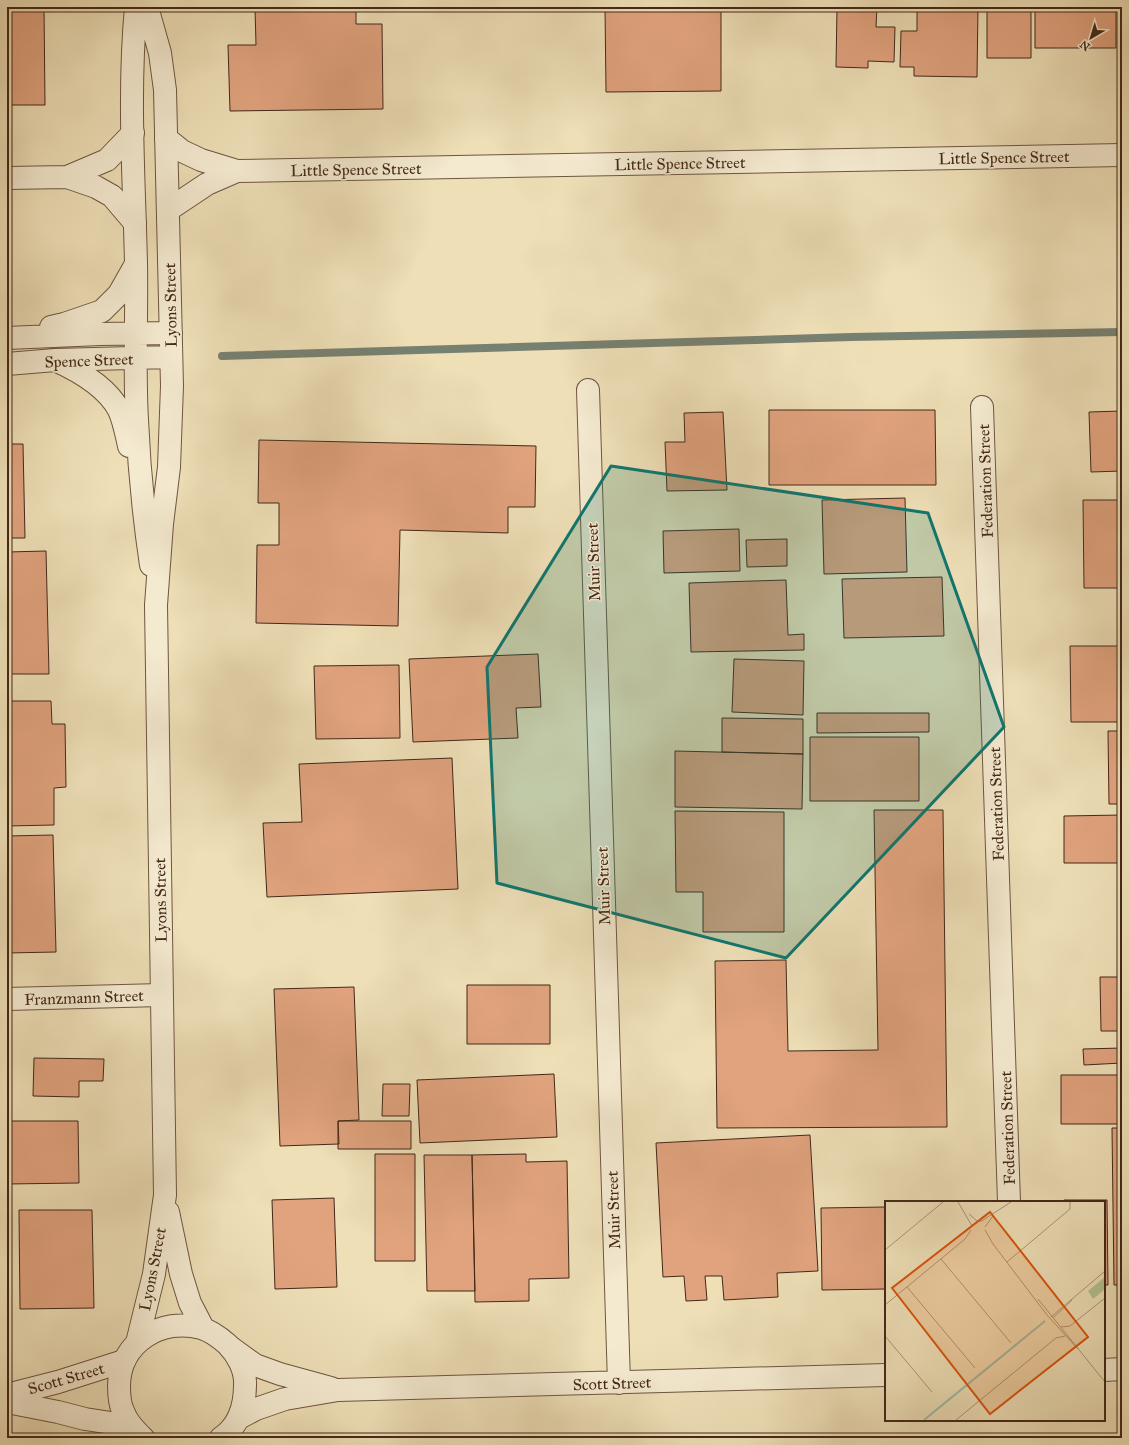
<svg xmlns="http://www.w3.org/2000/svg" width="1129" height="1445" font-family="'IM FELL Great Primer',serif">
<rect width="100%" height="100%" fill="#eedfb7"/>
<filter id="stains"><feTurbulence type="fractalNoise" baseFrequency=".005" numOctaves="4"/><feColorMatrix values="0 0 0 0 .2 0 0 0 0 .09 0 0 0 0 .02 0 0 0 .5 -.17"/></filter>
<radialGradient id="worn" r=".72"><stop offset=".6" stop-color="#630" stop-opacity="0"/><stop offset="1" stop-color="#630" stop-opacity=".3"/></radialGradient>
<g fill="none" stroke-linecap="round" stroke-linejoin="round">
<path stroke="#778171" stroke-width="8" d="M 222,356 L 851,337 L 1122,332"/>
</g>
<path fill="#e0a37e" stroke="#432819" d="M 7,7 L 44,7 L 45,105 L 7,105 Z
M 255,7 L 356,7 L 356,24 L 382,24 L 383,109 L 230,111 L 228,45 L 256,45 Z
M 605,7 L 721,7 L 721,91 L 606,92 Z
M 851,7 L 877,7 L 876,27 L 895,27 L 894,62 L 868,61 L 868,68 L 836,67 L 837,9 L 851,9 Z
M 917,7 L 978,7 L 977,77 L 914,76 L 914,67 L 900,67 L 901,31 L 917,31 Z
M 987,7 L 1031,7 L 1031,58 L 987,58 Z
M 1035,7 L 1116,7 L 1116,48 L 1035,48 Z
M 769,410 L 935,410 L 936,485 L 769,485 Z
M 1122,411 L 1122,471 L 1091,472 L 1089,412 Z
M 723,412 L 727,490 L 667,491 L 665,442 L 685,442 L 684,413 Z
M 259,440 L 536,446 L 535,507 L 508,507 L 508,533 L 400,530 L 398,626 L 256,623 L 257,545 L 279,545 L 279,503 L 258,503 Z
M 7,444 L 23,444 L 25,538 L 7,538 Z
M 905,498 L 907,572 L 824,574 L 822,500 Z
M 1083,500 L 1122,500 L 1122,632 L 1121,588 L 1084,588 Z
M 739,529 L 740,571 L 664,573 L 663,531 Z
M 787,539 L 787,566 L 747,567 L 746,540 Z
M 46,551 L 49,674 L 7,674 L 7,552 Z
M 942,577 L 944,636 L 844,638 L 842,579 Z
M 786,580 L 788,635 L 804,634 L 804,650 L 691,652 L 689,583 Z
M 1070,646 L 1122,646 L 1122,722 L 1071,722 Z
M 538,654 L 541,707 L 516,708 L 518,738 L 413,742 L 409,659 Z
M 734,659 L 804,661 L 803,715 L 732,712 Z
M 399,665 L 400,738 L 316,739 L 314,666 Z
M 7,701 L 51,701 L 52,724 L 65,724 L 66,787 L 54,788 L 54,825 L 7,826 Z
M 817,713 L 929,713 L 929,732 L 817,733 Z
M 722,718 L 803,719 L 803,754 L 722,752 Z
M 1108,731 L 1122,731 L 1122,804 L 1109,804 Z
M 810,737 L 919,737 L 919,801 L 810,801 Z
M 675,751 L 803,754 L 802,809 L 675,807 Z
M 452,758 L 458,889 L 267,897 L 263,823 L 302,822 L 299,764 Z
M 874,810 L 943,810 L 947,1127 L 717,1128 L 715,961 L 786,960 L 788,1051 L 878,1050 Z
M 675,811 L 784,812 L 784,932 L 703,932 L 703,892 L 676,892 Z
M 1122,815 L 1122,863 L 1064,863 L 1064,816 Z
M 53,835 L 56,952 L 7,953 L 7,836 Z
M 1100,977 L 1122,977 L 1122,1031 L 1101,1031 Z
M 467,985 L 550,985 L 550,1044 L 467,1044 Z
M 354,987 L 359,1120 L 338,1121 L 339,1144 L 280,1146 L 274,989 Z
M 1122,1048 L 1122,1063 L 1084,1065 L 1083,1049 Z
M 34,1058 L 104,1059 L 103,1081 L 79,1081 L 79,1097 L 33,1096 Z
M 554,1074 L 557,1137 L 420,1143 L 417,1080 Z
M 1061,1075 L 1122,1075 L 1122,1124 L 1061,1124 Z
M 383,1084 L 410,1084 L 409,1116 L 382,1116 Z
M 7,1121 L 78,1121 L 79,1183 L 7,1184 Z
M 338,1121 L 411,1121 L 411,1149 L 338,1149 Z
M 1112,1128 L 1122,1128 L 1122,1285 L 1114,1285 Z
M 810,1135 L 818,1271 L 777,1273 L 778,1297 L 724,1300 L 722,1276 L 705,1276 L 707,1300 L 686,1301 L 684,1276 L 663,1277 L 656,1143 Z
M 375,1154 L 415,1154 L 415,1261 L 375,1261 Z
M 526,1154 L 526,1162 L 567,1161 L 569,1278 L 529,1279 L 529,1301 L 475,1302 L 472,1155 Z
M 424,1155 L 472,1155 L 475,1291 L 427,1291 Z
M 334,1198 L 337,1287 L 275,1289 L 272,1200 Z
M 1064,1200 L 1107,1200 L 1108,1285 L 1104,1285 L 1104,1202 L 1064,1202 Z
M 886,1207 L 886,1289 L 822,1290 L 821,1208 Z
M 19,1210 L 92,1210 L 94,1308 L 20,1309 Z"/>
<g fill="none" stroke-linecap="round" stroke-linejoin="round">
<defs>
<path id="minor" d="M 166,138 L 182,151 L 201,160 L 237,171 L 1122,155
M 67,177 L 107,160 L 133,133
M 7,178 L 67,177 L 96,187 L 112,196 L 135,223
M 168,210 L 207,184 L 237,171
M 588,390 L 619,1383
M 982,407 L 1009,1202
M 7,999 L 161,995
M 230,1347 L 255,1365 L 280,1374 L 331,1388
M 1104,1370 L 1122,1369
M 7,1395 L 58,1382 L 124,1361
M 7,1402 L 58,1412 L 85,1419 L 131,1426
M 239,1418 L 256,1409 L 285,1399 L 338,1390 L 886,1375"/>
<path id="tertiary" d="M 136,7 C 128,92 134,178 136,263 C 137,316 134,368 137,420 C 139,467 144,518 151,565
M 51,327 L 64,324 L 102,311 L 119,294 L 136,264
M 7,338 L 100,334 L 171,333
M 55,360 C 77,370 107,387 119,410 C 124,421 126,433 129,446
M 7,364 L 55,360 L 171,357
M 168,1212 L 181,1274 L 190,1303 L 203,1328
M 137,1343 L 154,1274 L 165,1195 L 156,605 L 162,524 L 169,467 L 172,386 L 165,90 L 160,53 L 147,7
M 143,1438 C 135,1430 127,1422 123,1411 C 119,1403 119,1393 119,1385 C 120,1342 162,1317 201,1328 C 211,1331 219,1337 227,1344 C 237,1354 246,1370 245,1385 C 245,1405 239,1426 221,1438"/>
</defs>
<use href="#minor" stroke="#6e5640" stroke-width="24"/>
<use href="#tertiary" stroke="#6e5640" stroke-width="24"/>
<use href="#minor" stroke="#f4ead0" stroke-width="22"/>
<use href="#tertiary" stroke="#f4ead0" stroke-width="22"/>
</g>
<path fill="#0f766e" fill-opacity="0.2" stroke="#0f766e" stroke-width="3" stroke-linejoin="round" d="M 611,466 L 928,513 L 1004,727 L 786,958 L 497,883 L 487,667 Z"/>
<g text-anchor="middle" stroke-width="3" stroke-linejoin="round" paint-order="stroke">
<g font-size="16" fill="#432819" stroke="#f4ead0">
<text transform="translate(1004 157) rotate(-1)" y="6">Little Spence Street</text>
<text transform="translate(680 163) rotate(-1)" y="6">Little Spence Street</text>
<text transform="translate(356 169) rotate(-1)" y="6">Little Spence Street</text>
<text transform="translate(170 305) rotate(-91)" y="6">Lyons Street</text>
<text transform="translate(89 360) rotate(-2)" y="6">Spence Street</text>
<text transform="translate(985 481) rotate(-92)" y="6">Federation Street</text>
<text transform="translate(593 562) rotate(-92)" y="6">Muir Street</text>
<text transform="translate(996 804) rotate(-92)" y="6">Federation Street</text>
<text transform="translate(603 886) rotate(-92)" y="6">Muir Street</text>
<text transform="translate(160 900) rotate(-91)" y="6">Lyons Street</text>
<text transform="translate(84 997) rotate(-2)" y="6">Franzmann Street</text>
<text transform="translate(1007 1128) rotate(-92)" y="6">Federation Street</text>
<text transform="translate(613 1210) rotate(-92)" y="6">Muir Street</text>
<text transform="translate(152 1269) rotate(-79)" y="6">Lyons Street</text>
<text transform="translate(66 1378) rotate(-16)" y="6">Scott Street</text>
<text transform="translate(612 1383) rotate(-2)" y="6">Scott Street</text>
</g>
</g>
<g transform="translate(885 1201)">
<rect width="220" height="220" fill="#eedfb7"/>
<path d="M 220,76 L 220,88 L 208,98 L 203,90 Z" fill="#b3c393"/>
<path fill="none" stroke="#9abdab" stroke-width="2" d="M 39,219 L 160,120"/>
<path fill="none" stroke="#aa9678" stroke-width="1" d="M 73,1 L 87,25M 84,13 L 93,21M 95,21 L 126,1M 100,26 L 108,15M 100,29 L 108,43 L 162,114 L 193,148M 0,49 L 58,1M 56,58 L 126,142M 122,61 L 185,8 L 185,1M 22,86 L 90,167M 153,98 L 220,181M 0,104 L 80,38 L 86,29M 166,116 L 220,70M 168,117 L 187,99M 176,126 L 185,125 L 220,97M 0,135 L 47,191M 71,219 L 171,137 L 180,135"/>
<path fill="#d8540d" fill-opacity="0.15" stroke="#d8540d" stroke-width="2" d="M 105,11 L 203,136 L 105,213 L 7,87 Z"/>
<rect width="220" height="220" fill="none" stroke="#432819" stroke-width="2"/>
</g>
<rect width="1129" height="1445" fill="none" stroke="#eedfb7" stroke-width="24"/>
<rect x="8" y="8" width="1113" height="1429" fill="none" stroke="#432819" stroke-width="2"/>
<rect x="12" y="12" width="1105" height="1421" fill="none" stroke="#432819"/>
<g transform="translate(1091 38) rotate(218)" stroke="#f4ead0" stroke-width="3" paint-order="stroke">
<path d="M0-3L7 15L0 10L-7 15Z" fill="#432819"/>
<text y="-6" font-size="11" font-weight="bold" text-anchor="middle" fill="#432819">N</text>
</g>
<rect width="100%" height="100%" filter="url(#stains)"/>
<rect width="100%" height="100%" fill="url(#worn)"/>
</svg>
